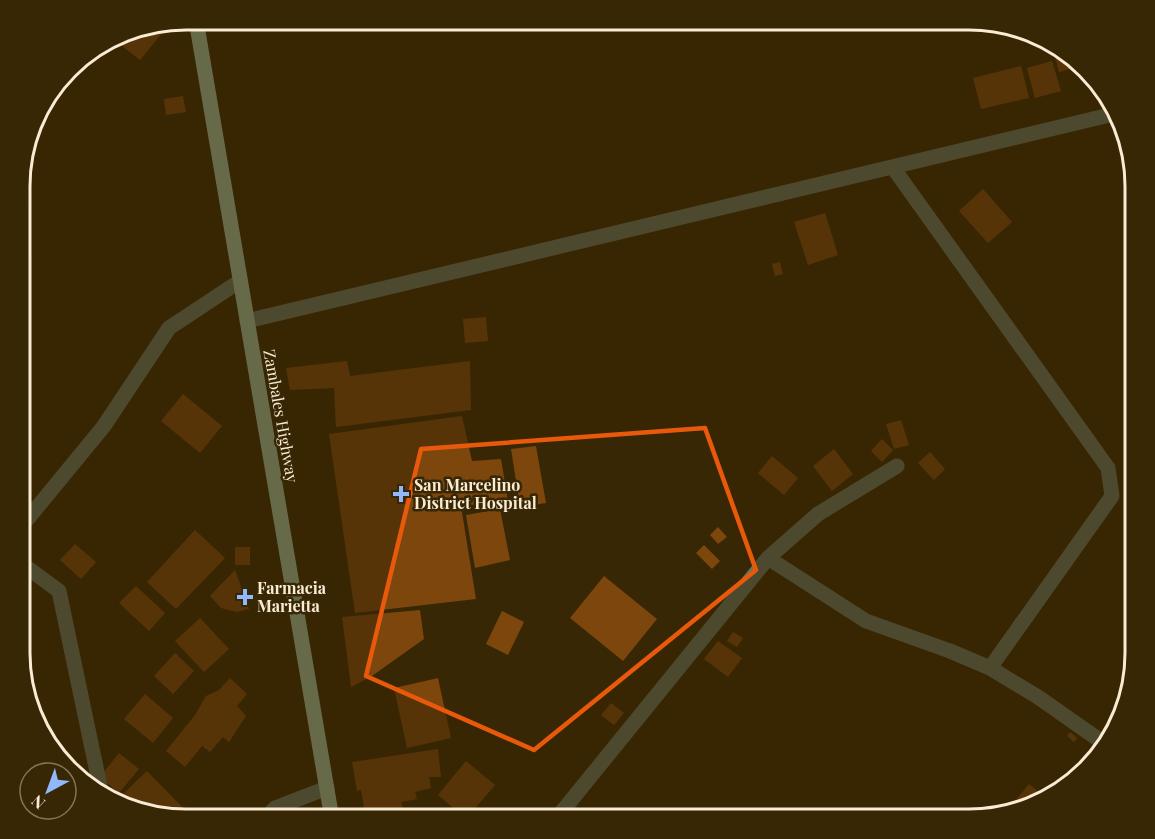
<svg xmlns="http://www.w3.org/2000/svg" width="1155" height="839" font-family="'Playfair Display',serif">
<rect width="100%" height="100%" fill="#382704"/>
<path fill="#7c460d" d="M 161,24 L 166,28 L 140,60 L 113,39 L 132,28 Z
M 1061,50 L 1071,54 L 1077,67 L 1059,72 L 1054,53 Z
M 1052,61 L 1061,91 L 1035,98 L 1027,68 Z
M 1078,63 L 1088,75 L 1081,76 Z
M 1021,66 L 1029,98 L 981,109 L 973,78 Z
M 183,96 L 186,112 L 166,115 L 164,99 Z
M 983,189 L 1012,222 L 988,243 L 959,211 Z
M 825,213 L 838,255 L 808,265 L 794,222 Z
M 780,262 L 783,274 L 775,276 L 772,264 Z
M 486,317 L 488,341 L 465,343 L 463,319 Z
M 347,361 L 350,376 L 470,361 L 471,410 L 336,427 L 334,388 L 290,390 L 286,368 Z
M 183,394 L 222,426 L 200,453 L 161,421 Z
M 462,416 L 472,461 L 501,459 L 508,501 L 461,506 L 476,599 L 355,613 L 329,434 Z
M 901,420 L 909,445 L 894,449 L 886,424 Z
M 882,439 L 893,450 L 882,462 L 871,451 Z
M 536,446 L 546,503 L 520,507 L 511,449 Z
M 834,449 L 853,474 L 832,491 L 813,466 Z
M 930,452 L 945,469 L 934,480 L 918,463 Z
M 772,456 L 798,478 L 784,495 L 758,473 Z
M 500,509 L 510,560 L 475,568 L 466,515 Z
M 718,527 L 727,537 L 718,544 L 710,535 Z
M 195,530 L 225,558 L 176,609 L 147,582 Z
M 75,544 L 96,562 L 81,579 L 60,560 Z
M 704,545 L 720,561 L 712,569 L 696,553 Z
M 235,547 L 250,547 L 250,565 L 235,565 Z
M 235,570 L 249,609 L 237,612 L 221,608 L 210,596 Z
M 604,576 L 657,619 L 623,661 L 570,618 Z
M 136,586 L 165,613 L 149,631 L 119,603 Z
M 420,610 L 424,639 L 372,676 L 351,687 L 342,617 Z
M 502,611 L 524,622 L 508,655 L 486,644 Z
M 200,618 L 229,649 L 204,672 L 175,641 Z
M 733,632 L 743,638 L 737,647 L 727,641 Z
M 718,641 L 742,658 L 728,677 L 704,659 Z
M 175,653 L 194,671 L 173,694 L 154,676 Z
M 230,678 L 247,694 L 237,706 L 246,716 L 229,742 L 223,737 L 210,752 L 202,746 L 185,767 L 166,751 L 195,715 L 206,696 L 219,690 Z
M 438,678 L 451,738 L 407,748 L 394,688 Z
M 145,694 L 173,718 L 153,743 L 124,719 Z
M 611,703 L 624,713 L 614,725 L 601,715 Z
M 1070,732 L 1077,738 L 1074,742 L 1067,736 Z
M 438,749 L 441,777 L 429,777 L 431,788 L 415,792 L 417,799 L 401,802 L 404,812 L 391,813 L 393,819 L 366,819 L 361,790 L 357,791 L 352,762 Z
M 119,753 L 139,769 L 119,793 L 100,777 Z
M 466,761 L 495,785 L 466,819 L 438,795 Z
M 147,771 L 185,810 L 176,819 L 131,802 L 123,794 Z
M 1065,774 L 1071,779 L 1061,787 L 1057,785 Z
M 1029,784 L 1047,799 L 1023,807 L 1015,801 Z"/>
<g fill="none" stroke-linecap="round" stroke-linejoin="round">
<path stroke="#667463" stroke-width="15" d="M 894,169 L 1108,468 L 1112,496 L 990,668
M 247,321 L 1118,113
M 21,527 L 104,426 L 169,328 L 240,281
M 768,558 L 818,514 L 897,466
M 21,563 L 59,591 L 101,791
M 265,819 L 275,808 L 327,788
M 556,819 L 768,558 L 866,621 L 950,651 L 990,668 L 1038,697 L 1105,744"/>
<path stroke="#a0bd9b" stroke-width="15" d="M 196,20 L 332,819"/>
</g>
<path d="M0 0H1155V839H0ZM 705,428 L 756,570 L 534,750 L 366,676 L 421,449 Z" fill="#382704" fill-opacity=".55" fill-rule="evenodd"/>
<path fill="none" stroke="#e8590c" stroke-width="4.5" stroke-linejoin="round" d="M 705,428 L 756,570 L 534,750 L 366,676 L 421,449 Z"/>
<g fill="#8fb8fd" stroke="#382704" stroke-width="2">
<path d="M398 485h6v6h6v6h-6v6h-6v-6h-6v-6h6z"/>
<path d="M242 588h6v6h6v6h-6v6h-6v-6h-6v-6h6z"/>
</g>
<g text-anchor="middle" stroke-width="5" stroke-linejoin="round" paint-order="stroke">
<g font-size="16" fill="#f9ebd4" stroke="#382704">
<text transform="translate(281 416) rotate(80)" y="6">Zambales Highway</text>
</g>
<g font-size="16" font-weight="bold" fill="#f9ebd4" stroke="#382704" text-anchor="start">
<text x="414" y="491">San Marcelino<tspan x="414" dy="18">District Hospital</tspan></text>
<text x="257" y="594">Farmacia<tspan x="257" dy="18">Marietta</tspan></text>
</g>
</g>
<path d="M0 0H1155V839H0ZM186 30H969A156 156 0 0 1 1125 186V653A156 156 0 0 1 969 809H186A156 156 0 0 1 30 653V186A156 156 0 0 1 186 30Z" fill="#382704" fill-rule="evenodd"/>
<path fill="none" stroke="#f9ebd4" stroke-width="3" d="M186 30H969A156 156 0 0 1 1125 186V653A156 156 0 0 1 969 809H186A156 156 0 0 1 30 653V186A156 156 0 0 1 186 30Z"/>
<g transform="translate(48 791) rotate(221)"><circle r="28" fill="#382704" stroke="#857557" stroke-width="1.5"/>
<path d="M0-4.5L10 22L0 15L-10 22Z" fill="#8fb8fd"/>
<text y="-9" font-size="16" font-weight="bold" text-anchor="middle" fill="#f9ebd4">N</text>
</g>
</svg>
